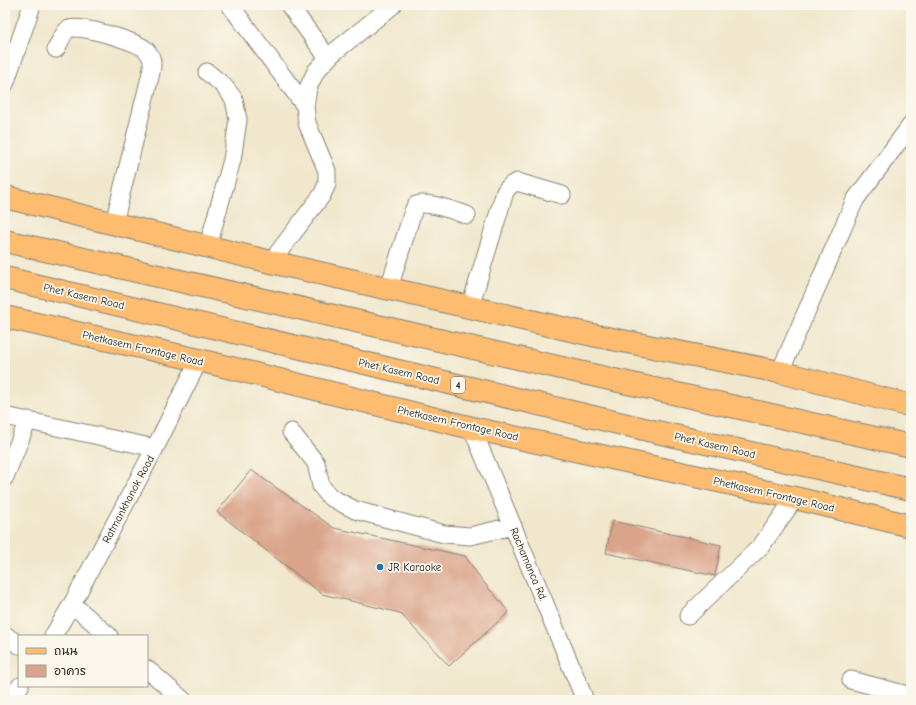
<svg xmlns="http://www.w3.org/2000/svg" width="916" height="705" font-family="'Comic Neue','Playpen Sans Thai',sans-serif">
<rect width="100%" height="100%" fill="#fbf7ec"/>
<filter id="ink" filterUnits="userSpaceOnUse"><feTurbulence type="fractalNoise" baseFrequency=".025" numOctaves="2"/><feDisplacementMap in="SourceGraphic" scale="8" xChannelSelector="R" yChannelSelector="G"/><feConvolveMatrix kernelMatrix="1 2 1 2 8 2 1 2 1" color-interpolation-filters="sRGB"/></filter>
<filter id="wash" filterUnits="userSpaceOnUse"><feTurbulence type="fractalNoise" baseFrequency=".012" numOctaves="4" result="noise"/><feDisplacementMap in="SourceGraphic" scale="16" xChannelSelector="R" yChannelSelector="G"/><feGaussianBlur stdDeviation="0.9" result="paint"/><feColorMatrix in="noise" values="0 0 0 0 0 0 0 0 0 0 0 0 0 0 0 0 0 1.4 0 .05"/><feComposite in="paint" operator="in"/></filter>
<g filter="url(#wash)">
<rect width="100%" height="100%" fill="#f0e7cc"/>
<g id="blocks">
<path fill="#daa48b" d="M 251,470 L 334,528 L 465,556 L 481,579 L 509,612 L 449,666 L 400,613 L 322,594 L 217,512 Z
M 612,521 L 721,545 L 715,576 L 606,553 Z"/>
</g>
</g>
<g filter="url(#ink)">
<use href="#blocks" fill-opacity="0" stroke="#868274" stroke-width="1"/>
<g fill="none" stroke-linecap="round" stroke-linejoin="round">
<defs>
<path id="minor" d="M 230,5 L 305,106
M 289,5 L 328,58
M 56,49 C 59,44 64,31 69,29 C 79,24 129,40 140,46 C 143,47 148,51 149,54 C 154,60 152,70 150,77 L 114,223
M 207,72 L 223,85 L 234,99 L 238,120 L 232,160 L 208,246
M 5,84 L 32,5
M 271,262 L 322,195 L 327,184 L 327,171 L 307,123 L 305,106 L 308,88 L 316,71 L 333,53 L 393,5
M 389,288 L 413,211 L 416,205 C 429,201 454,211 467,215
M 470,307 L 505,192 C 508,187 511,184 517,182 L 562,195
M 780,372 L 855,200 L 911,125
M 5,416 L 155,448
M 472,428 L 585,700
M 291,432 L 316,463 L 321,486 L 330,497 L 355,510 L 444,534 L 470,536 L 513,526
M 5,477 L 28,420
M 72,604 L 109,636
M 688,616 L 761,546 L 795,498
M 5,635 L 19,645
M 53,636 L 72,604 L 155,448 L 199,360
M 147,669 L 183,700
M 851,680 L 911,696
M 10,700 L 20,686"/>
<path id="major" d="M 5,197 L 271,262 L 597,336 L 780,372 L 911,406
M 5,317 L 199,360 L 472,428 L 709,479 L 795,498 L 911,526"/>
<path id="highway" d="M 5,241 L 623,382 L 911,446
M 5,278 L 648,430 L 911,489"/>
</defs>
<use href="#minor" stroke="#868274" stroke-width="19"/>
<use href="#major" stroke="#868274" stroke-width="24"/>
<use href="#highway" stroke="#868274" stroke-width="24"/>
<use href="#minor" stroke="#fff" stroke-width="17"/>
<use href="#major" stroke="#fdbc6f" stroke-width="22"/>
<use href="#highway" stroke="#fdbc6f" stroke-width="22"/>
</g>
</g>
<circle fill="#1f6fb2" stroke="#fbf7ec" stroke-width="1.5" cx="380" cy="567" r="4"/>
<g text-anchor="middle" stroke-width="3.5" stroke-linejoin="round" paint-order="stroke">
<rect fill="#fbf7ec" stroke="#5f5e5a" stroke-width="1" x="451" y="377" width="14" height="16" rx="3"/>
<g font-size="10" font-weight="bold" fill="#1c1c1c">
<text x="458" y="389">4</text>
</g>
<g font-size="11" fill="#1c1c1c" stroke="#fbf7ec">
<text transform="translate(84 296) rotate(13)" y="4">Phet Kasem Road</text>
<text transform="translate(143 348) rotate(13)" y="4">Phetkasem Frontage Road</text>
<text transform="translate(399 371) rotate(13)" y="4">Phet Kasem Road</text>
<text transform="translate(458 423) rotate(13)" y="4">Phetkasem Frontage Road</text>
<text transform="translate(715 445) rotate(13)" y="4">Phet Kasem Road</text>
<text transform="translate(774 494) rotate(13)" y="4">Phetkasem Frontage Road</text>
<text transform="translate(128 499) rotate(-62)" y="4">Ratmankhanok Road</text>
<text transform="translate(529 564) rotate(67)" y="4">Rachamanca Rd.</text>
</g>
<g font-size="11" fill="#1c1c1c" stroke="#fbf7ec" text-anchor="start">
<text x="388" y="571">JR Karaoke</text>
</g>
</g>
<rect width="916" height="705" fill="none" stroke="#fbf7ec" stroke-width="20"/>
<rect x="18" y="635" width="130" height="52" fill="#fbf7ec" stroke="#a29f99"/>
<rect x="26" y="648" width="20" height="6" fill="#fdbc6f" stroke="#a29f99"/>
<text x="54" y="655" font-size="12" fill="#1c1c1c">ถนน</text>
<rect x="26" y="665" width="20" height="12" fill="#daa48b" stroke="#a29f99"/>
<text x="54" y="675" font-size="12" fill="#1c1c1c">อาคาร</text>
</svg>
